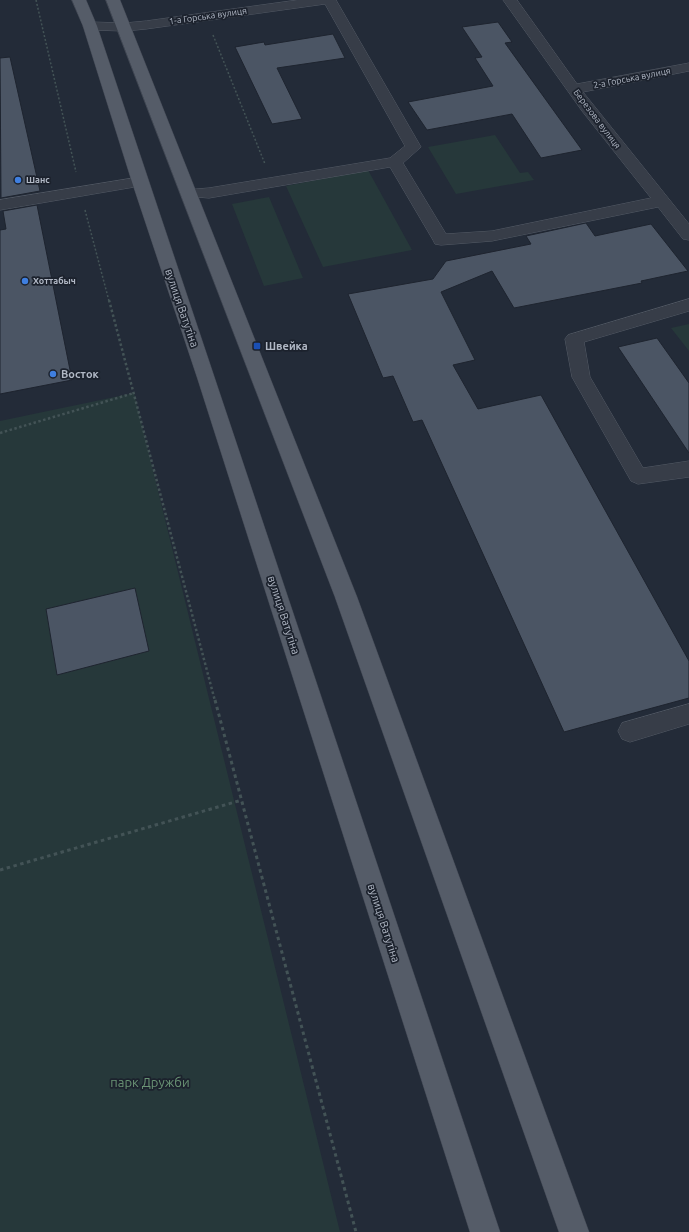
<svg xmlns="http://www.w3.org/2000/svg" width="689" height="1232" font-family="Ubuntu,sans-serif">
<rect width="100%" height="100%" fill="#232b38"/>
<path fill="#26383a" d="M 495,135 L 520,173 L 528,172 L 534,180 L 456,194 L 428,147 Z
M 368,170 L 412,250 L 323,267 L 286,186 Z
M 269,197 L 303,278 L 264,286 L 232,204 Z
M 689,324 L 689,351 L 671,328 Z
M 134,393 L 340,1232 L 0,1232 L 0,421 Z"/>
<path fill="#4b5564" stroke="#1e242f" d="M 498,22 L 512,42 L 505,43 L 582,150 L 541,158 L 512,114 L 427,130 L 408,102 L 493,86 L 475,58 L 482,57 L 462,27 Z
M 333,34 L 345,58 L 277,68 L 302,119 L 272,124 L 235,47 L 264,42 L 265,45 Z
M 10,57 L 40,191 L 1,198 L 0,58 Z
M 37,205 L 72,380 L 0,394 L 0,230 L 6,229 L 3,211 Z
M 586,223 L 595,236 L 651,224 L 688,271 L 641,281 L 642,283 L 514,308 L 492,271 L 441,292 L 475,360 L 453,365 L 478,409 L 541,395 L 689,661 L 689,698 L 564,732 L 422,420 L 413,422 L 393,376 L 383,378 L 348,294 L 433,279 L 446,261 L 531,244 L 526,236 Z
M 657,338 L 689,383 L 689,453 L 618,347 Z
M 135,588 L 149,651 L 57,675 L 46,609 Z"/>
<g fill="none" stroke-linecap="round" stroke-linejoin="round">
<defs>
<path id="minor" d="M 298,0 L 336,0 L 421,147 L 403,163 L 446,234 L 492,231 L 651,198 L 582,111 L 503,0 L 517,0 L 577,84 L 689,63 L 689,71 L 583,92 L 689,224 L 689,240 L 683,239 L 658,207 L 492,241 L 441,245 L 435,244 L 433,240 L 390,167 L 209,198 L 184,196 L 182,193 L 184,190 L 209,188 L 390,158 L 405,146 L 325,4 L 146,29 L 125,31 L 90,30 L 85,29 L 83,26 L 85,23 L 90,22 L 125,23 L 146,21 Z
M 140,177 L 146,179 L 148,182 L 146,185 L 0,210 L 0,200 Z
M 689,299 L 689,311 L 584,342 L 590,377 L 643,468 L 689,461 L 689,477 L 638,484 L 631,481 L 572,377 L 565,339 L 568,335 Z
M 689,704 L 689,724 L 630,742 L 622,739 L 618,731 L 622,723 Z"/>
<path id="major" d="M 72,0 L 86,0 L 97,26 L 500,1232 L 470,1232 L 197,377 L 132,182 L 83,26 Z
M 106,0 L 120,0 L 357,597 L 589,1232 L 559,1232 L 335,597 Z"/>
</defs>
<use href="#minor" stroke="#545b66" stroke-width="1"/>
<use href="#major" stroke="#404652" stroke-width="1"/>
<path stroke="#435356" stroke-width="1.5" stroke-dasharray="2 2" stroke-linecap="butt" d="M 36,0 L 76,172
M 213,35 L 265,164
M 85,210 L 109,301"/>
<path stroke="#435356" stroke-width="2.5" stroke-dasharray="2.5 2.5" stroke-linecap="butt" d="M 109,300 L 215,701
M 0,433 L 134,393"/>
<path stroke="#435356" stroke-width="3" stroke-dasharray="3.5 3.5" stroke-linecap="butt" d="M 215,700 L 356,1232
M 0,870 L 242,800"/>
<use href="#minor" fill="#373d48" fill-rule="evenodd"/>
<use href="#major" fill="#555c68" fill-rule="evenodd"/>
</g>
<g fill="#3f7fe0" stroke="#1c222d" stroke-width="1.5">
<circle cx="18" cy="180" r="4"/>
<circle cx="25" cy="281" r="4"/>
<circle cx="53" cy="374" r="4"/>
</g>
<rect fill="#1a4fb4" stroke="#1c222d" stroke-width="1.5" x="253" y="342" width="8" height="8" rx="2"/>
<g text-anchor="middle" stroke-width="3.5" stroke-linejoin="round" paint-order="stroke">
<g font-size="9" fill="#b1b8c5" stroke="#1c222d">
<text transform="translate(208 16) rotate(-8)" y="3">1-а Горська вулиця</text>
<text transform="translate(632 78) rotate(-11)" y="3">2-а Горська вулиця</text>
<text transform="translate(597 119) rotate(53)" y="3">Березова вулиця</text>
</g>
<g font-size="9" font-weight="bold" fill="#b1b8c5" stroke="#1c222d" text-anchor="start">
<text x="26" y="183">Шанс</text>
<text x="33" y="284">Хоттабыч</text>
</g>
<g font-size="11" fill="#b1b8c5" stroke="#1c222d">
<text transform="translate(182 308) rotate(71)" y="4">вулиця Ватутіна</text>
<text transform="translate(284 615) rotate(72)" y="4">вулиця Ватутіна</text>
<text transform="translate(384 923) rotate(72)" y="4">вулиця Ватутіна</text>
</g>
<g font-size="11" font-weight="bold" fill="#b1b8c5" stroke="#1c222d" text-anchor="start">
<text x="265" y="350">Швейка</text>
<text x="61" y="378">Восток</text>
</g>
<g font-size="13" fill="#6a9475" stroke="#1c222d">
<text x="150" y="1087">парк Дружби</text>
</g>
</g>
</svg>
